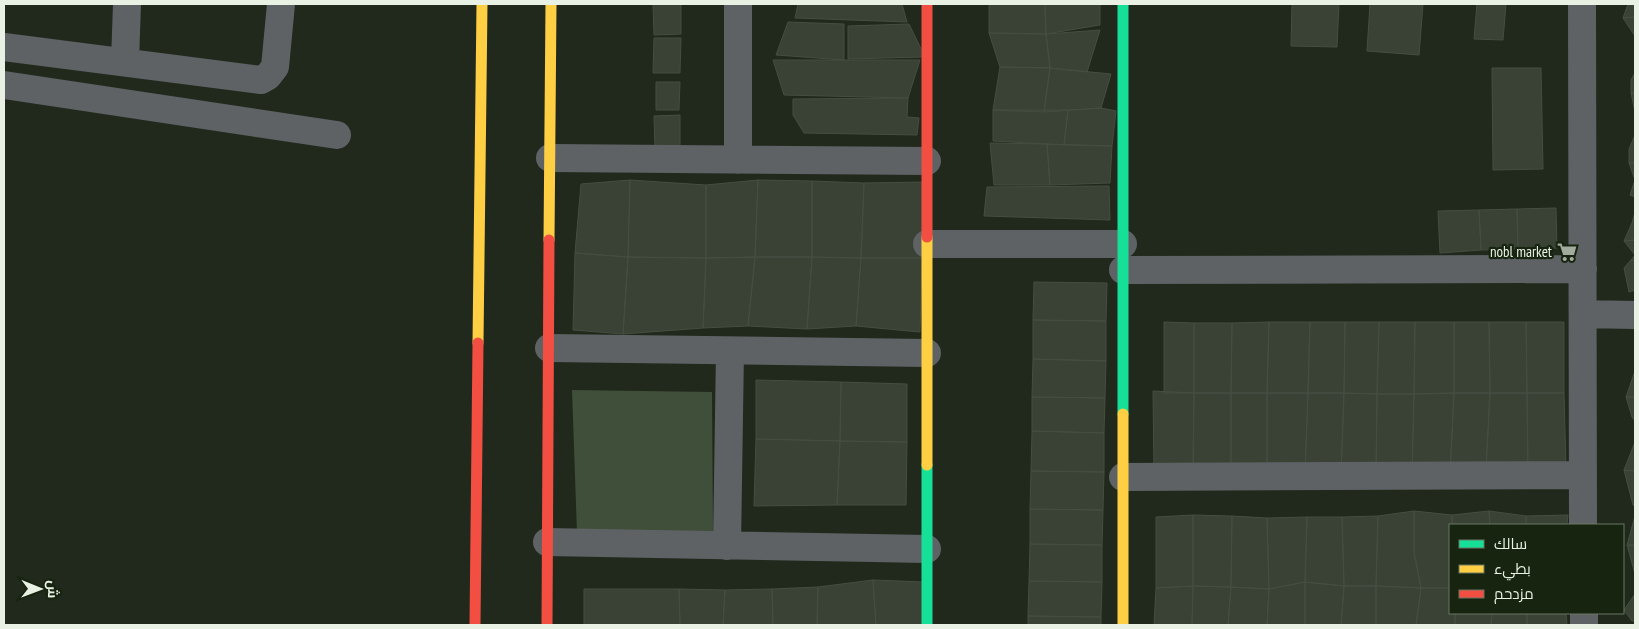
<svg xmlns="http://www.w3.org/2000/svg" width="1639" height="629" font-family="'PT Sans Narrow',Cairo,sans-serif">
<rect width="100%" height="100%" fill="#21291d"/>
<path fill="#404f39" d="M 572,390 L 712,392 L 713,533 L 577,533 Z"/>
<path fill="#394235" stroke="#464d42" d="M 653,4 L 681,4 L 681,34 L 654,35 Z
M 798,4 L 902,4 L 907,22 L 795,18 Z
M 989,4 L 1045,4 L 1046,34 L 989,33 Z
M 1045,4 L 1100,4 L 1100,25 L 1046,34 Z
M 1292,4 L 1339,4 L 1337,47 L 1291,46 Z
M 1370,4 L 1423,4 L 1419,55 L 1367,51 Z
M 1477,4 L 1506,4 L 1503,40 L 1474,39 Z
M 1628,4 L 1635,4 L 1635,17 L 1623,18 Z
M 1635,17 L 1635,36 L 1623,18 Z
M 788,22 L 844,24 L 844,60 L 776,55 Z
M 909,24 L 925,57 L 848,59 L 848,26 Z
M 1100,30 L 1087,72 L 1050,68 L 1046,34 Z
M 989,33 L 1046,34 L 1050,68 L 1000,67 Z
M 654,38 L 681,38 L 680,73 L 653,73 Z
M 773,60 L 920,60 L 908,98 L 784,95 Z
M 1000,67 L 1050,68 L 1044,112 L 993,110 Z
M 1050,68 L 1111,74 L 1101,108 L 1044,112 Z
M 1492,68 L 1541,68 L 1543,169 L 1493,170 Z
M 1635,73 L 1635,93 L 1631,93 L 1631,80 Z
M 656,82 L 680,82 L 679,110 L 656,110 Z
M 1631,93 L 1635,93 L 1635,113 L 1635,112 Z
M 908,98 L 907,117 L 919,118 L 917,135 L 804,133 L 793,115 L 793,99 Z
M 1101,108 L 1116,111 L 1112,146 L 1064,145 L 1068,110 Z
M 993,110 L 1068,110 L 1064,145 L 993,141 Z
M 680,115 L 680,146 L 655,147 L 654,116 Z
M 1635,135 L 1635,163 L 1629,163 L 1629,149 Z
M 990,143 L 1047,144 L 1050,185 L 994,185 Z
M 1047,144 L 1112,146 L 1110,183 L 1050,185 Z
M 1629,163 L 1635,163 L 1635,197 L 1630,195 L 1635,180 Z
M 630,180 L 706,185 L 706,258 L 628,257 Z
M 630,180 L 628,257 L 575,253 L 581,184 Z
M 758,180 L 812,181 L 812,257 L 755,257 Z
M 758,180 L 755,257 L 706,258 L 706,185 Z
M 812,181 L 864,183 L 861,258 L 812,257 Z
M 922,182 L 922,258 L 861,258 L 864,183 Z
M 1109,186 L 1110,220 L 984,216 L 987,187 Z
M 1556,208 L 1557,248 L 1518,249 L 1517,209 Z
M 1517,209 L 1518,249 L 1481,250 L 1479,210 Z
M 1479,210 L 1481,250 L 1440,253 L 1438,211 Z
M 1635,212 L 1635,240 L 1624,241 L 1632,223 Z
M 1635,240 L 1635,261 L 1631,260 L 1635,255 L 1624,241 Z
M 575,253 L 628,257 L 623,334 L 573,330 Z
M 628,257 L 706,258 L 703,328 L 623,334 Z
M 755,257 L 812,257 L 807,329 L 748,326 Z
M 755,257 L 748,326 L 703,328 L 706,258 Z
M 812,257 L 861,258 L 856,326 L 807,329 Z
M 861,258 L 922,258 L 920,332 L 856,326 Z
M 1631,260 L 1635,261 L 1635,290 L 1629,292 L 1624,268 Z
M 1034,282 L 1107,283 L 1106,321 L 1033,320 Z
M 1033,320 L 1106,321 L 1106,361 L 1033,359 Z
M 1164,322 L 1194,323 L 1194,393 L 1164,393 Z
M 1269,322 L 1267,393 L 1231,393 L 1232,323 Z
M 1269,322 L 1310,322 L 1308,393 L 1267,393 Z
M 1310,322 L 1345,322 L 1344,393 L 1308,393 Z
M 1345,322 L 1379,322 L 1377,394 L 1344,393 Z
M 1379,322 L 1415,322 L 1414,394 L 1377,394 Z
M 1415,322 L 1454,322 L 1454,393 L 1414,394 Z
M 1454,322 L 1489,322 L 1490,393 L 1454,393 Z
M 1489,322 L 1526,322 L 1527,393 L 1490,393 Z
M 1526,322 L 1564,322 L 1564,393 L 1527,393 Z
M 1194,323 L 1232,323 L 1231,393 L 1194,393 Z
M 1033,359 L 1106,361 L 1105,398 L 1032,397 Z
M 1635,371 L 1635,397 L 1626,397 Z
M 756,380 L 841,382 L 840,441 L 756,439 Z
M 841,382 L 907,384 L 907,442 L 840,441 Z
M 1153,391 L 1194,393 L 1193,473 L 1154,474 Z
M 1194,393 L 1231,393 L 1231,473 L 1193,473 Z
M 1231,393 L 1267,393 L 1267,474 L 1231,473 Z
M 1267,393 L 1308,393 L 1305,473 L 1267,474 Z
M 1308,393 L 1344,393 L 1341,474 L 1305,473 Z
M 1344,393 L 1377,394 L 1376,474 L 1341,474 Z
M 1454,393 L 1490,393 L 1486,469 L 1450,475 Z
M 1454,393 L 1450,475 L 1412,475 L 1414,394 Z
M 1490,393 L 1527,393 L 1528,473 L 1486,469 Z
M 1527,393 L 1564,393 L 1566,469 L 1528,473 Z
M 1377,394 L 1414,394 L 1412,475 L 1376,474 Z
M 1032,397 L 1105,398 L 1104,433 L 1032,431 Z
M 1626,397 L 1635,397 L 1635,421 L 1632,417 Z
M 1032,431 L 1104,433 L 1104,472 L 1031,471 Z
M 756,439 L 840,441 L 837,505 L 754,506 Z
M 840,441 L 907,442 L 906,505 L 837,505 Z
M 1635,442 L 1635,471 L 1624,470 Z
M 1624,470 L 1635,471 L 1635,506 L 1633,505 Z
M 1031,471 L 1104,472 L 1103,510 L 1030,509 Z
M 1030,509 L 1103,510 L 1102,545 L 1030,544 Z
M 1414,511 L 1414,552 L 1421,588 L 1376,586 L 1378,516 Z
M 1414,511 L 1452,515 L 1452,525 L 1450,525 L 1450,588 L 1421,588 L 1414,552 Z
M 1489,511 L 1490,525 L 1452,525 L 1452,515 Z
M 1489,511 L 1526,516 L 1526,525 L 1490,525 Z
M 1193,515 L 1193,586 L 1156,588 L 1156,517 Z
M 1193,515 L 1232,516 L 1231,587 L 1193,586 Z
M 1568,515 L 1567,525 L 1526,525 L 1526,516 Z
M 1232,516 L 1267,518 L 1269,589 L 1231,587 Z
M 1378,516 L 1376,586 L 1344,586 L 1342,517 Z
M 1635,516 L 1635,546 L 1627,545 Z
M 1307,517 L 1305,582 L 1269,589 L 1267,518 Z
M 1307,517 L 1342,517 L 1344,586 L 1305,582 Z
M 1030,544 L 1102,545 L 1102,582 L 1029,581 Z
M 1627,545 L 1635,545 L 1635,574 Z
M 873,580 L 924,582 L 923,625 L 876,625 Z
M 873,580 L 876,625 L 817,625 L 818,587 Z
M 1029,581 L 1102,582 L 1101,617 L 1028,616 Z
M 1305,582 L 1344,586 L 1341,625 L 1305,625 Z
M 1305,582 L 1305,625 L 1267,625 L 1269,589 Z
M 1193,586 L 1231,587 L 1228,625 L 1192,625 Z
M 1193,586 L 1192,625 L 1154,625 L 1156,588 Z
M 1344,586 L 1376,586 L 1376,625 L 1341,625 Z
M 1376,586 L 1421,588 L 1416,625 L 1376,625 Z
M 818,587 L 817,625 L 773,625 L 772,589 Z
M 1231,587 L 1269,589 L 1267,625 L 1228,625 Z
M 1421,588 L 1450,588 L 1450,613 L 1455,613 L 1455,625 L 1416,625 Z
M 584,589 L 679,589 L 680,625 L 584,625 Z
M 679,589 L 725,590 L 723,625 L 680,625 Z
M 772,589 L 773,625 L 723,625 L 725,590 Z
M 1635,594 L 1635,621 L 1632,621 L 1624,610 Z
M 1455,613 L 1492,613 L 1491,625 L 1455,625 Z
M 1492,613 L 1527,613 L 1527,625 L 1491,625 Z
M 1527,613 L 1566,613 L 1567,625 L 1527,625 Z
M 1028,616 L 1101,617 L 1101,625 L 1028,625 Z"/>
<g fill="none" stroke-linecap="round" stroke-linejoin="round">
<path stroke="#5e6265" stroke-width="28" d="M 738,4 L 738,160
M 1582,4 L 1583,525
M 4,47 L 261,80 L 268,76 L 275,67 L 281,4
M 125,62 L 127,4
M 4,85 L 337,135
M 550,158 L 927,161
M 927,244 L 1123,244
M 1123,270 L 1583,269
M 1583,314 L 1635,315
M 549,348 L 927,353
M 1123,477 L 1583,475
M 547,542 L 927,549
M 727,546 L 730,351
M 1584,613 L 1584,625"/>
<path stroke="#16e098" stroke-width="11" d="M 1123,4 L 1123,414
M 927,465 L 927,625"/>
<path stroke="#ffcf43" stroke-width="11" d="M 927,237 L 927,465
M 549,240 L 551,4
M 478,343 L 482,4
M 1123,414 L 1123,625"/>
<path stroke="#f24e42" stroke-width="11" d="M 927,4 L 927,237
M 475,625 L 478,343
M 547,625 L 549,240"/>
</g>
<defs>
<symbol id="supermarket-bare" viewBox="-9 -9 18 18"><path d="M-6-5.5h2.5l.6 2H6L4.5 2H-2.5L-4.4-4H-6ZM-1.5 3.2a1.3 1.3 0 1 0 .1 0ZM3 3.2a1.3 1.3 0 1 0 .1 0Z" fill="#a2ab9e" stroke="#17240f" stroke-width="2.5" paint-order="stroke"/></symbol>
</defs>
<g fill-rule="evenodd">
<use href="#supermarket-bare" x="1553" y="238" width="28" height="28"/>
</g>
<g text-anchor="middle" stroke-width="4.5" stroke-linejoin="round" paint-order="stroke">
<g font-size="15" fill="#e8f1e3" stroke="#17240f" text-anchor="end">
<text x="1552" y="257">nobl market</text>
</g>
</g>
<rect width="1639" height="629" fill="none" stroke="#e8f1e3" stroke-width="10"/>
<rect x="1449" y="524" width="175" height="90" fill="#17240f" stroke="#6b7664"/>
<rect x="1459" y="540" width="25" height="8" fill="#16e098" stroke="#6b7664"/>
<text x="1494" y="549" font-size="15" fill="#e8f1e3">سالك</text>
<rect x="1459" y="565" width="25" height="8" fill="#ffcf43" stroke="#6b7664"/>
<text x="1494" y="574" font-size="15" fill="#e8f1e3">بطيء</text>
<rect x="1459" y="590" width="25" height="8" fill="#f24e42" stroke="#6b7664"/>
<text x="1494" y="599" font-size="15" fill="#e8f1e3">مزدحم</text>
<g transform="translate(40 589) rotate(91)" stroke="#17240f" stroke-width="4" paint-order="stroke">
<path d="M0-4L9 19L0 12L-9 19Z" fill="#e8f1e3"/>
<text y="-8" font-size="14" font-weight="bold" text-anchor="middle" fill="#e8f1e3">ش</text>
</g>
</svg>
